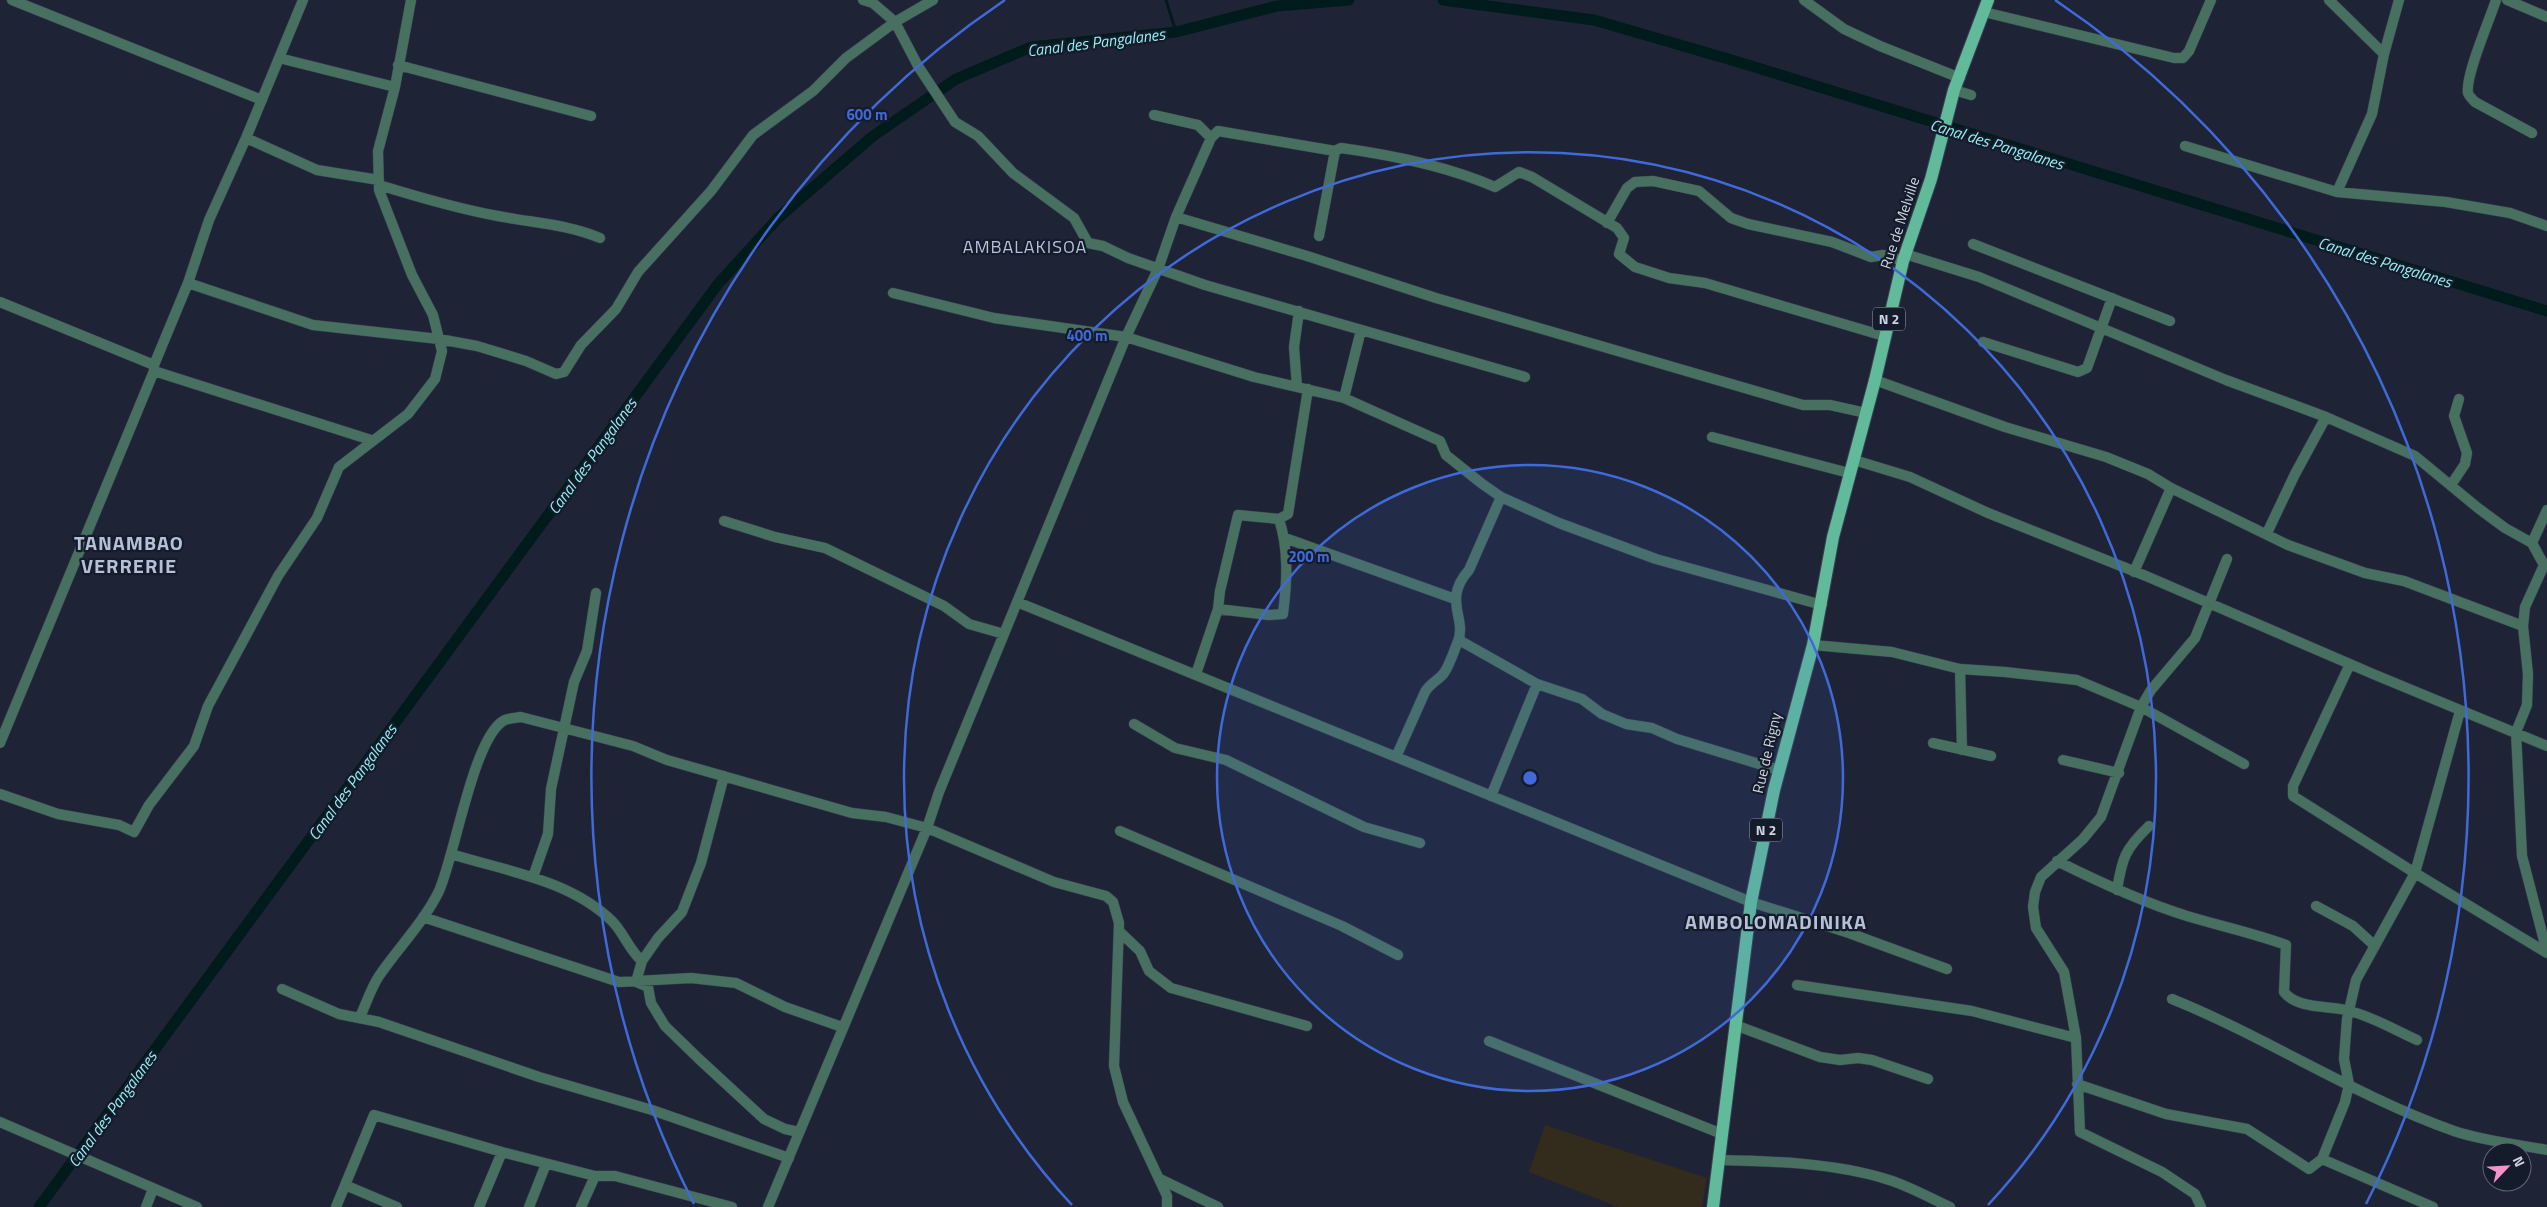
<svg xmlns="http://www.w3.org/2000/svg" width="2547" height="1207" font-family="'Titillium Web',sans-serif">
<rect width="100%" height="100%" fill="#1e2436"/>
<path fill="#332b1b" d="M 1545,1125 L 1707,1178 L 1702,1207 L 1618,1207 L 1529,1172 Z"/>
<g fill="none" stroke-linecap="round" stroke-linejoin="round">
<path stroke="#001b1c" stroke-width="3" d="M 1166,0 L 1176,32"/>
<path stroke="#001b1c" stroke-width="11" d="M 1443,0 L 1594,20 L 1735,61 L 2547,311
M 39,1207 L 718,284 L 779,217 L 873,136 L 956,79 L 1031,47 L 1176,32 L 1277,6 L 1349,0"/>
<defs>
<path id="minor" d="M 12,0 L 262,100
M 863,0 L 873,3 L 895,22 L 918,66 L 955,122 L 978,136 L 1013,173 L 1074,218 L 1088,243 L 1103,246 L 1128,258 L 1205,285 L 1525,377
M 1804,0 L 1844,29 L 1880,46 L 1960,78
M 2329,0 L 2384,54
M 2496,0 C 2490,19 2465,76 2468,93 C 2469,96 2472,99 2475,102 L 2532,133
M 2507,0 L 2547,17
M 1984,12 L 2174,58 L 2183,58 L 2189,51 L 2211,0
M 279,58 L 395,87
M 398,65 L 591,116
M 1954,90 L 1971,95
M 1154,115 L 1198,125 L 1211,138
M 246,138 L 317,170 L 379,180
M 2185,146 L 2337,192 L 2446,202 L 2510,213 L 2547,226
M 379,185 C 418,197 458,209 498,216 C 533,223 567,224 600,238
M 2337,192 L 2372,114 L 2384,54 L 2399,0
M 1176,217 L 1307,256 L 1436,298 L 1803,405 L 1830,405 L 1866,413
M 1607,223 L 1627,188 L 1635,182 L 1653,181 L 1699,191 L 1731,218 L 1748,224 L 1832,242 L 1871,257 L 1883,255 L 1903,261
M 1319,236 L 1335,151
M 1973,244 L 2170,321
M 1905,254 L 1979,277 L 2226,380 L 2326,417 L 2415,456 L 2478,508 L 2505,528 L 2532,543 L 2544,565 L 2547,566
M 188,283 L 313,325 L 439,339 L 477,346 L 526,361 L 556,374 L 564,372 L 581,345 L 616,309 L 638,272 L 711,191 L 753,135 L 813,91 L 846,58 L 895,22 L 933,0
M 893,293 L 994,318 L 1126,337 L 1254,377 L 1344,398 L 1440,441 L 1446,455 L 1481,483 L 1501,497 L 1559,523 L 1656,559 L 1822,605
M 0,302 L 154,365
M 1983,342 L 2078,372 L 2087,368 L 2112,298
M 154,371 L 371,440
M 1875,380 L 2005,427 L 2106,457 L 2148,474 L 2171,488 L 2288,545 L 2365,573 L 2404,581 L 2523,626
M 1297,387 L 1294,347 L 1299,311
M 1344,398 L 1361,330
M 1712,437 L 1849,473
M 1854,460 L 1910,477 L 1988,513 L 2146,576 L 2373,674 L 2547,746
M 2451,485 L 2465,464 L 2467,453 L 2454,416 L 2459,399
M 724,521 L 775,537 L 825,548 L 944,606 L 969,624 L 1004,634
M 2267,533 L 2295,474 L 2326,417
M 1285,538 L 1455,599
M 2532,543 L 2547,510
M 2544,565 L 2525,607 L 2523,626 L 2528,674 L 2527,705 L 2516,732 L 2522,856 L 2547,952
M 2134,572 L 2171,488
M 1017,602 L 1751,902 L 1849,933 L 1947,969
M 1218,609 L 1269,615 L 1283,614 C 1287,582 1289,550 1279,519
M 1459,640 L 1537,684 L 1582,699 L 1602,714 L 1626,724 L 1652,728 L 1677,739 L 1779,770
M 1813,645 L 1892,652 L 1960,669 L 2005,672 L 2077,680 L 2141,707 L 2244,764
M 2350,664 L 2293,786 L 2293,796 L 2415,873 L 2547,953
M 1960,669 L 1962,750
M 1196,674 L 1218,609 L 1220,591 L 1238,515 L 1279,519 L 1288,514 L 1308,389
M 1134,724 L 1175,748 L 1226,760 L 1364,827 L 1420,843
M 0,743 L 154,371 L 154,365 L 188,283 L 209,220 L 246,138 L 303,0
M 1933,743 L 1991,756
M 1396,757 L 1425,692 C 1430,683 1439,680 1444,673 C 1450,664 1454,651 1458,641 C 1467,618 1442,600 1469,570 L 1501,497
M 2063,760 L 2119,773
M 724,776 L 701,863 L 682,912 L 658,938 L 642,961 L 636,982 L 648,987 L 651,1003 L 665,1026 L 699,1059 L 764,1119 L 785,1129 L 799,1132
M 0,794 L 58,814 L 119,825 L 134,832 L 149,805 L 194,746 L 208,706 L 278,576 L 317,518 L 339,467 L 408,414 L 435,379 L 442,351 L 433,315 L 412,275 L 379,190 L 378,151 L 395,87 L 411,0
M 1491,796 L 1537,684
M 1120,831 L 1342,926 L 1398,955
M 451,854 C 506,871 570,880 612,921 C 624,933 629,950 642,961
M 2057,861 C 2099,882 2142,902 2187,916 C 2220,926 2253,933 2286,945 L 2284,992 C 2298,1010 2331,1005 2350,1011 C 2373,1017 2395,1030 2417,1040
M 533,877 L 548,834 L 551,789 L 574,682 L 587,651 L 596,593
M 2117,890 C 2122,858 2125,849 2149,826
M 2316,906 L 2353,926 L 2375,946
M 423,917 L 619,982 L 691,978 L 736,983 L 785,1007 L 842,1027
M 1120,932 L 1140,951 L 1149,971 L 1171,988 L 1307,1026
M 1797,985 L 1972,1011 L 2076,1038
M 282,989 L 339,1014 L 379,1022 L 539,1077 L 652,1110 L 789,1158
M 2172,999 C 2268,1038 2355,1096 2454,1131 C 2483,1141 2517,1144 2547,1150
M 360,1017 C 366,1004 371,988 379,976 C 398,948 424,922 439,891 C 455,855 473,740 503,721 C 507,718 516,718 521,717 L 633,746 L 667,760 L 852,813 L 886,817 L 927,828 L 1054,882 L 1106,896 L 1113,902 L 1119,923 L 1114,1066 L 1123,1102 L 1167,1196 L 1167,1207
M 1735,1025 L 1820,1057 L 1840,1060 L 1858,1058 L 1872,1060 L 1928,1079
M 1489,1041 L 1722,1134
M 2077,1084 L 2166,1114 L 2247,1129 L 2309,1169 L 2322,1159 L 2345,1102 L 2349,1084 L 2344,1059 L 2347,1019 L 2356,980 L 2415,873 L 2460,711
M 0,1122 L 197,1207
M 2322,1159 L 2433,1207
M 1719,1160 C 1772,1161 1835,1163 1886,1179 C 1907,1185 1930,1198 1950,1207
M 595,1176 L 615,1176 L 732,1207
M 1160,1179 L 1218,1207
M 345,1185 L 397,1207
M 146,1207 L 153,1189
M 336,1207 L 374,1115 L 502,1152 L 595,1176 L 581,1207
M 479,1207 L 502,1152
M 529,1207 L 546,1164
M 768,1207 L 927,828 L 939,792 L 1126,337 L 1158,269 L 1176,217 L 1211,138 L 1218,131 L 1335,151 L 1341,148 C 1392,155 1447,166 1495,187 L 1519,172 L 1532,177 L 1617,228 L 1624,238 L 1619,254 L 1635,267 L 1669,278 L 1705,283 L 1884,336
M 2201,1207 L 2195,1194 L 2162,1172 L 2080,1132 L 2076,1038 L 2064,972 L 2036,928 L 2033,907 L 2035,892 L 2041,877 L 2083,839 L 2101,817 L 2141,707 L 2151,690 L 2195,638 L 2227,559"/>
<path id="primary" d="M 1713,1207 L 1751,902 L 1774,790 L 1813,645 L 1833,537 L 1875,380 L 1903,261 L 1931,179 L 1954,90 L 1988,0"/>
</defs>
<use href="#minor" stroke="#3a4051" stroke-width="11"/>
<use href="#primary" stroke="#3a4051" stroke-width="14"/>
<use href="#minor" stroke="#477060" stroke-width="10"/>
<use href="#primary" stroke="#61bb9b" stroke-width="12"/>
</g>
<circle cx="1530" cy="778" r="313" fill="#4069d9" fill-opacity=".12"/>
<g fill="none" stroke="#4069d9" stroke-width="2.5">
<circle cx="1530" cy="778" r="313"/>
<path d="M1072 1205A626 626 0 1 1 1988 1205"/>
<path d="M694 1204A938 938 0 0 1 1005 0M2055 0A938 938 0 0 1 2366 1204"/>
</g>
<g text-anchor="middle" stroke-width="4.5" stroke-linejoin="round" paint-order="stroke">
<g fill="#141b2b" stroke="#969ca9" stroke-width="1">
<rect x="1873" y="307.5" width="32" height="23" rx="4"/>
<rect x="1750" y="818.5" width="32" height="23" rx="4"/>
</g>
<g font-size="14" font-weight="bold" fill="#ced3df">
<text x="1889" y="324">N 2</text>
<text x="1766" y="835">N 2</text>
</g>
<g font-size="15" fill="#ced3df" stroke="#141b2b">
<text transform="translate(1900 223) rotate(-72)" y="5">Rue de Melville</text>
<text transform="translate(1767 753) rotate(-77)" y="5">Rue de Rigny</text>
</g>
<g font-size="16" font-style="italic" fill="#93eef0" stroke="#141b2b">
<text transform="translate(1096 42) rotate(-7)" y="6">Canal des Pangalanes</text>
<text transform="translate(1997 144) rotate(17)" y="6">Canal des Pangalanes</text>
<text transform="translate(2385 262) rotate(17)" y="6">Canal des Pangalanes</text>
<text transform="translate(592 456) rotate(-54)" y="6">Canal des Pangalanes</text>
<text transform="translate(352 782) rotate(-54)" y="6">Canal des Pangalanes</text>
<text transform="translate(112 1109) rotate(-54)" y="6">Canal des Pangalanes</text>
</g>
<g font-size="18" letter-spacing="1" fill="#b5bfd6" stroke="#141b2b">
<text x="1025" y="253">AMBALAKISOA</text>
</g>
<g font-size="20" font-weight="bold" letter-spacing="1" fill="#b5bfd6" stroke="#141b2b">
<text x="129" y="550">TANAMBAO<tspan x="129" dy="23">VERRERIE</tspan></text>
<text x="1776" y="929">AMBOLOMADINIKA</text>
</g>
</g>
<circle cx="1530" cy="778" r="8" fill="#4069d9" stroke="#141b2b" stroke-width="2.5"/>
<g font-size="15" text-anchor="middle" font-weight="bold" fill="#4069d9" stroke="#141b2b" stroke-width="4.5" stroke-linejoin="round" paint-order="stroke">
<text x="867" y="120">600 m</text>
<text x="1087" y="341">400 m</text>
<text x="1309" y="562">200 m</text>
</g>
<g transform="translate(2507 1167) rotate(65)"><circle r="24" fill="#141b2b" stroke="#5e6573"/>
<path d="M0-4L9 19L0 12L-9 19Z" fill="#f890cb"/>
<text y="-8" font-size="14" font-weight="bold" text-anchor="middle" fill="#ced3df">N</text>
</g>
</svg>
